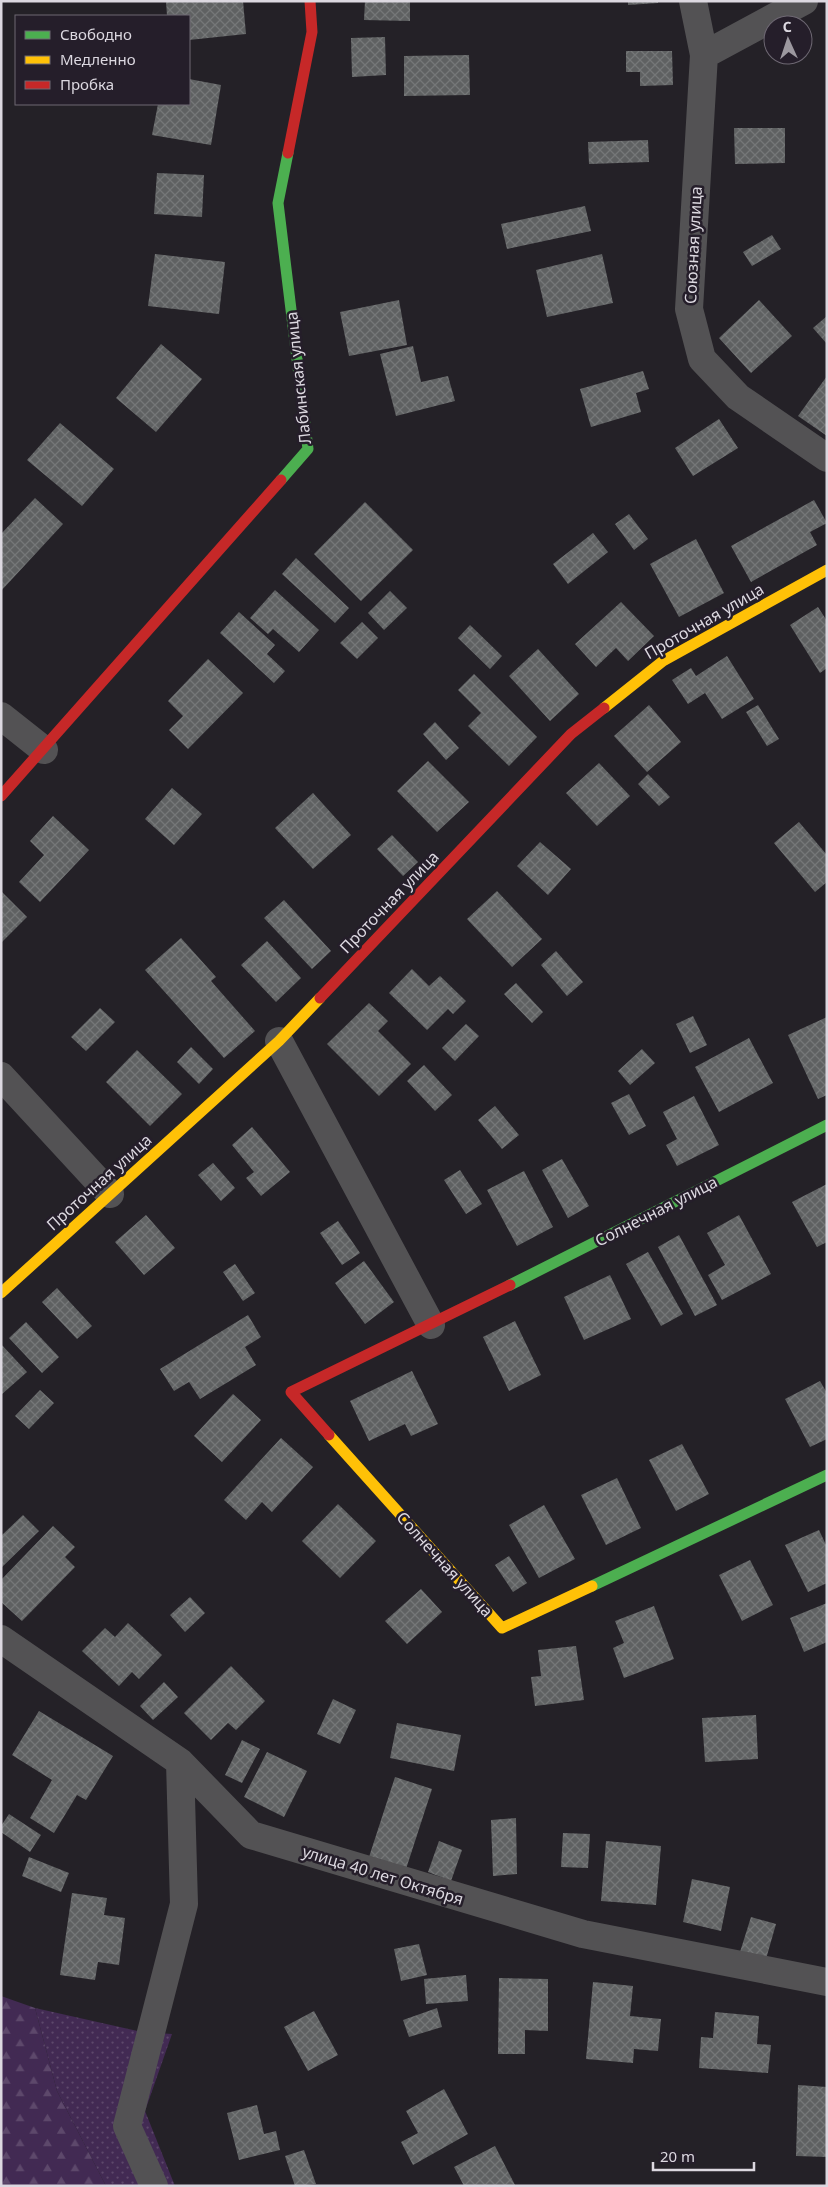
<svg xmlns="http://www.w3.org/2000/svg" width="828" height="2187" font-family="'Noto Sans',sans-serif">
<defs>
<pattern id="grass-dots" width="8" height="8" patternUnits="userSpaceOnUse" patternTransform="scale(1.25)"><rect width="8" height="8" fill="#422a53"/><path d="M2 2h.1M6 6h.1" fill="none" stroke="#5d486b" stroke-width="1.8" stroke-linecap="round"/></pattern>
<pattern id="forest-firs" width="22" height="20" patternUnits="userSpaceOnUse" patternTransform="scale(1.25)"><rect width="22" height="20" fill="#422a53"/><path d="M5 1l3.5 6h-7zM16 11l3.5 6h-7z" fill="#5d486b"/></pattern>
<pattern id="building-cross-hatch" width="8" height="8" patternUnits="userSpaceOnUse" patternTransform="scale(1.25)"><rect width="8" height="8" fill="#5f6162"/><path d="M0 0l8 8M0 8l8-8" fill="none" stroke="#757778"/></pattern>
</defs>
<rect width="100%" height="100%" fill="#242127"/>
<path fill="url(#grass-dots)" d="M 35,2008 L 142,2032 L 172,2034 L 145,2111 L 175,2186 L 106,2186 L 57,2091 Z"/>
<path fill="url(#forest-firs)" d="M 1,1996 L 35,2008 L 57,2091 L 106,2186 L 1,2186 Z"/>
<path fill="url(#building-cross-hatch)" d="M 166,1 L 243,1 L 246,34 L 189,40 L 189,16 L 167,16 Z
M 365,1 L 410,1 L 410,21 L 364,20 Z
M 628,1 L 658,1 L 658,3 L 628,5 Z
M 385,37 L 386,75 L 352,77 L 351,38 Z
M 626,51 L 672,51 L 673,85 L 640,86 L 640,72 L 626,72 Z
M 469,55 L 470,95 L 404,96 L 404,56 Z
M 189,79 L 221,85 L 211,145 L 152,135 L 158,104 L 189,104 Z
M 734,128 L 785,128 L 785,163 L 735,164 Z
M 648,140 L 649,162 L 589,164 L 588,142 Z
M 157,173 L 204,175 L 202,217 L 154,214 Z
M 585,206 L 591,231 L 507,249 L 501,224 Z
M 772,235 L 781,249 L 752,266 L 743,252 Z
M 155,254 L 225,262 L 219,314 L 148,306 Z
M 602,254 L 613,303 L 547,317 L 536,270 Z
M 399,300 L 407,345 L 349,356 L 340,312 Z
M 759,300 L 792,336 L 751,373 L 719,338 Z
M 827,316 L 827,344 L 813,328 Z
M 161,344 L 202,379 L 156,432 L 116,398 Z
M 413,346 L 421,382 L 448,376 L 455,401 L 396,416 L 380,354 Z
M 643,371 L 649,389 L 636,393 L 641,412 L 591,427 L 580,389 Z
M 827,376 L 827,436 L 798,416 Z
M 719,419 L 738,448 L 693,476 L 675,448 Z
M 60,423 L 114,469 L 82,506 L 27,460 Z
M 35,498 L 63,524 L 1,591 L 1,534 Z
M 814,500 L 827,523 L 810,532 L 817,545 L 751,582 L 731,546 Z
M 365,502 L 413,550 L 361,601 L 314,554 Z
M 629,514 L 648,539 L 634,550 L 615,524 Z
M 593,533 L 608,552 L 568,584 L 553,564 Z
M 696,539 L 724,593 L 679,617 L 650,564 Z
M 296,558 L 349,608 L 335,623 L 282,574 Z
M 275,590 L 319,630 L 299,652 L 273,629 L 268,634 L 250,618 Z
M 390,591 L 407,608 L 384,630 L 368,613 Z
M 621,602 L 654,636 L 628,661 L 616,648 L 596,667 L 575,644 Z
M 818,607 L 827,621 L 827,668 L 820,673 L 790,625 Z
M 239,612 L 275,645 L 267,654 L 285,671 L 274,683 L 220,633 Z
M 362,622 L 378,638 L 357,659 L 340,643 Z
M 470,625 L 502,656 L 490,669 L 458,638 Z
M 538,649 L 579,694 L 550,721 L 509,676 Z
M 727,656 L 754,699 L 722,719 L 705,693 L 688,704 L 672,680 L 691,668 L 696,676 Z
M 208,659 L 243,693 L 188,749 L 169,730 L 183,716 L 168,701 Z
M 474,674 L 537,737 L 509,766 L 468,726 L 481,713 L 458,690 Z
M 649,705 L 681,742 L 647,772 L 614,736 Z
M 758,705 L 779,739 L 767,746 L 746,712 Z
M 435,722 L 459,748 L 446,760 L 423,734 Z
M 428,761 L 469,802 L 437,832 L 397,791 Z
M 599,763 L 630,796 L 597,826 L 566,793 Z
M 648,774 L 670,797 L 659,806 L 638,784 Z
M 172,788 L 202,814 L 174,845 L 145,819 Z
M 313,793 L 351,835 L 313,869 L 275,828 Z
M 53,816 L 89,850 L 40,902 L 19,882 L 44,855 L 30,841 Z
M 799,822 L 827,855 L 827,882 L 815,892 L 774,843 Z
M 392,835 L 418,862 L 403,876 L 377,849 Z
M 540,842 L 571,869 L 548,895 L 517,866 Z
M 1,891 L 27,917 L 1,943 Z
M 497,891 L 542,939 L 512,967 L 467,919 Z
M 284,900 L 331,951 L 312,969 L 264,918 Z
M 181,938 L 216,977 L 211,981 L 255,1031 L 224,1058 L 145,970 Z
M 267,941 L 301,978 L 276,1002 L 241,965 Z
M 556,951 L 583,982 L 567,996 L 541,965 Z
M 412,969 L 429,986 L 440,976 L 466,1001 L 453,1014 L 448,1009 L 427,1030 L 389,993 Z
M 516,983 L 543,1012 L 532,1023 L 504,994 Z
M 369,1003 L 388,1021 L 378,1031 L 411,1064 L 379,1096 L 327,1044 Z
M 100,1008 L 115,1022 L 86,1051 L 71,1037 Z
M 693,1016 L 707,1045 L 690,1053 L 676,1024 Z
M 827,1017 L 827,1095 L 818,1099 L 788,1035 Z
M 466,1024 L 479,1036 L 455,1061 L 442,1048 Z
M 749,1038 L 773,1083 L 719,1112 L 695,1067 Z
M 191,1047 L 213,1069 L 199,1084 L 177,1062 Z
M 642,1049 L 655,1063 L 630,1085 L 618,1071 Z
M 137,1050 L 182,1094 L 150,1126 L 106,1082 Z
M 424,1065 L 452,1095 L 435,1111 L 407,1081 Z
M 629,1094 L 646,1126 L 629,1135 L 611,1103 Z
M 694,1096 L 719,1145 L 677,1166 L 666,1145 L 677,1139 L 663,1112 Z
M 495,1106 L 519,1135 L 502,1149 L 478,1120 Z
M 252,1127 L 290,1172 L 261,1196 L 246,1178 L 254,1172 L 232,1145 Z
M 562,1159 L 589,1206 L 568,1218 L 542,1170 Z
M 213,1163 L 235,1188 L 221,1201 L 198,1175 Z
M 460,1170 L 482,1204 L 466,1214 L 444,1180 Z
M 524,1171 L 553,1227 L 517,1246 L 487,1190 Z
M 827,1184 L 827,1242 L 817,1247 L 792,1202 Z
M 146,1215 L 175,1248 L 144,1275 L 115,1242 Z
M 739,1215 L 771,1274 L 722,1300 L 708,1275 L 725,1265 L 707,1233 Z
M 338,1221 L 360,1253 L 342,1265 L 320,1233 Z
M 679,1235 L 717,1305 L 695,1316 L 658,1247 Z
M 648,1252 L 683,1314 L 661,1326 L 626,1264 Z
M 364,1261 L 394,1302 L 365,1324 L 335,1283 Z
M 235,1264 L 255,1293 L 243,1301 L 223,1272 Z
M 610,1275 L 631,1319 L 584,1340 L 564,1297 Z
M 57,1288 L 92,1326 L 77,1339 L 42,1302 Z
M 248,1315 L 261,1337 L 245,1347 L 256,1365 L 200,1399 L 189,1382 L 174,1391 L 160,1369 Z
M 515,1321 L 541,1375 L 509,1391 L 483,1337 Z
M 26,1322 L 59,1357 L 42,1373 L 9,1338 Z
M 1,1344 L 27,1372 L 1,1395 Z
M 412,1371 L 438,1424 L 411,1436 L 405,1424 L 369,1441 L 350,1401 Z
M 820,1381 L 827,1393 L 827,1439 L 810,1447 L 785,1399 Z
M 40,1390 L 54,1403 L 29,1429 L 15,1416 Z
M 233,1394 L 261,1420 L 222,1462 L 194,1436 Z
M 281,1438 L 313,1467 L 272,1512 L 262,1502 L 246,1520 L 224,1500 Z
M 682,1444 L 709,1494 L 676,1511 L 649,1460 Z
M 617,1478 L 641,1528 L 606,1545 L 581,1495 Z
M 338,1504 L 376,1541 L 340,1578 L 302,1541 Z
M 544,1505 L 575,1559 L 539,1578 L 509,1525 Z
M 23,1515 L 39,1531 L 1,1568 L 1,1536 Z
M 53,1526 L 75,1547 L 65,1557 L 75,1567 L 22,1621 L 1,1602 L 1,1580 Z
M 819,1530 L 827,1547 L 827,1583 L 808,1592 L 785,1545 Z
M 509,1556 L 527,1583 L 513,1592 L 495,1565 Z
M 750,1560 L 773,1605 L 742,1621 L 719,1575 Z
M 421,1589 L 442,1612 L 407,1644 L 385,1621 Z
M 190,1597 L 205,1613 L 185,1632 L 170,1615 Z
M 827,1603 L 827,1642 L 804,1652 L 790,1618 Z
M 654,1606 L 674,1659 L 624,1678 L 613,1648 L 624,1643 L 615,1621 Z
M 128,1623 L 162,1655 L 139,1679 L 132,1672 L 119,1686 L 82,1651 L 105,1628 L 115,1637 Z
M 576,1646 L 584,1700 L 535,1706 L 531,1677 L 541,1676 L 538,1650 Z
M 231,1666 L 265,1701 L 236,1730 L 228,1723 L 211,1740 L 184,1713 Z
M 164,1682 L 178,1697 L 153,1720 L 140,1706 Z
M 333,1699 L 356,1710 L 340,1744 L 317,1734 Z
M 39,1711 L 113,1756 L 86,1800 L 77,1795 L 54,1833 L 30,1818 L 52,1780 L 12,1755 Z
M 756,1715 L 758,1759 L 705,1762 L 702,1718 Z
M 397,1723 L 461,1735 L 454,1771 L 390,1758 Z
M 242,1740 L 260,1749 L 242,1783 L 225,1775 Z
M 267,1752 L 307,1771 L 284,1817 L 244,1797 Z
M 395,1777 L 432,1789 L 406,1869 L 369,1857 Z
M 9,1814 L 41,1835 L 30,1852 L 1,1832 L 1,1826 Z
M 516,1818 L 517,1874 L 493,1876 L 491,1820 Z
M 563,1833 L 590,1834 L 588,1868 L 561,1867 Z
M 439,1841 L 462,1850 L 451,1881 L 428,1872 Z
M 606,1841 L 661,1846 L 656,1905 L 601,1901 Z
M 29,1857 L 69,1873 L 61,1892 L 22,1876 Z
M 692,1879 L 730,1887 L 721,1931 L 683,1922 Z
M 72,1893 L 107,1898 L 104,1915 L 125,1918 L 119,1965 L 98,1962 L 95,1980 L 60,1975 Z
M 751,1917 L 776,1924 L 766,1959 L 740,1952 Z
M 419,1944 L 427,1975 L 401,1981 L 394,1949 Z
M 466,1975 L 468,2001 L 426,2004 L 424,1979 Z
M 499,1978 L 548,1979 L 548,2031 L 525,2030 L 525,2054 L 498,2054 Z
M 593,1982 L 633,1986 L 630,2016 L 661,2019 L 658,2051 L 634,2049 L 633,2063 L 586,2059 Z
M 437,2008 L 442,2027 L 409,2037 L 403,2020 Z
M 314,2011 L 338,2055 L 308,2071 L 284,2027 Z
M 715,2012 L 759,2016 L 757,2044 L 771,2045 L 768,2073 L 699,2068 L 701,2037 L 713,2038 Z
M 798,2085 L 827,2087 L 827,2157 L 796,2156 Z
M 444,2089 L 468,2134 L 413,2165 L 401,2142 L 418,2133 L 406,2111 Z
M 257,2105 L 264,2134 L 276,2131 L 280,2150 L 239,2160 L 227,2113 Z
M 495,2146 L 515,2185 L 464,2186 L 454,2167 Z
M 304,2150 L 316,2184 L 295,2186 L 285,2156 Z"/>
<g fill="none" stroke-linecap="round" stroke-linejoin="round">
<path stroke="#535254" stroke-width="28" d="M 693,1 L 704,55 L 689,309 L 702,359 L 738,397 L 827,458
M 704,55 L 804,1
M 1,716 L 44,750
M 279,1041 L 431,1325
M 1,1076 L 110,1194
M 1,1639 L 180,1762 L 251,1835 L 583,1934 L 827,1982
M 154,2186 L 127,2126 L 184,1904 L 180,1762"/>
<path stroke="#4caf50" stroke-width="11" d="M 281,480 L 308,449 L 278,203 L 288,153
M 510,1285 L 827,1125
M 592,1586 L 827,1475"/>
<path stroke="#ffc107" stroke-width="11" d="M 604,708 L 663,661 L 827,570
M 1,1293 L 279,1041 L 320,998
M 329,1435 L 502,1628 L 592,1586"/>
<path stroke="#c62828" stroke-width="11" d="M 288,153 L 312,32 L 310,1
M 1,796 L 281,480
M 320,998 L 571,734 L 604,708
M 329,1435 L 291,1392 L 510,1285"/>
</g>
<g text-anchor="middle" stroke-width="5" stroke-linejoin="round" paint-order="stroke">
<g font-size="16" fill="#dcd8e0" stroke="#251e2a">
<text transform="translate(693 245) rotate(-87)" y="6">Союзная улица</text>
<text transform="translate(298 378) rotate(-96)" y="6">Лабинская улица</text>
<text transform="translate(704 621) rotate(-30)" y="6">Проточная улица</text>
<text transform="translate(389 902) rotate(-46)" y="6">Проточная улица</text>
<text transform="translate(99 1182) rotate(-42)" y="6">Проточная улица</text>
<text transform="translate(656 1211) rotate(-27)" y="6">Солнечная улица</text>
<text transform="translate(445 1564) rotate(48)" y="6">Солнечная улица</text>
<text transform="translate(383 1875) rotate(17)" y="6">улица 40 лет Октября</text>
</g>
</g>
<rect width="828" height="2187" fill="none" stroke="#dcd8e0" stroke-width="5"/>
<rect x="15" y="15" width="175" height="90" fill="#251e2a" stroke="#6e6873"/>
<rect x="25" y="31" width="25" height="8" fill="#4caf50" stroke="#6e6873"/>
<text x="60" y="40" font-size="15" fill="#dcd8e0">Свободно</text>
<rect x="25" y="56" width="25" height="8" fill="#ffc107" stroke="#6e6873"/>
<text x="60" y="65" font-size="15" fill="#dcd8e0">Медленно</text>
<rect x="25" y="81" width="25" height="8" fill="#c62828" stroke="#6e6873"/>
<text x="60" y="90" font-size="15" fill="#dcd8e0">Пробка</text>
<g transform="translate(788 40) rotate(357)"><circle r="24" fill="#251e2a" stroke="#6e6873"/>
<path d="M0-4L9 19L0 12L-9 19Z" fill="#9c989f"/>
<text y="-8" font-size="14" font-weight="bold" text-anchor="middle" fill="#dcd8e0">С</text>
</g>
<path d="M653 2162v8h101v-8" fill="none" stroke="#dcd8e0" stroke-width="2.5"/>
<text x="660" y="2162" font-size="15" fill="#dcd8e0" stroke="#251e2a" stroke-width="4" paint-order="stroke">20 m</text>
</svg>
